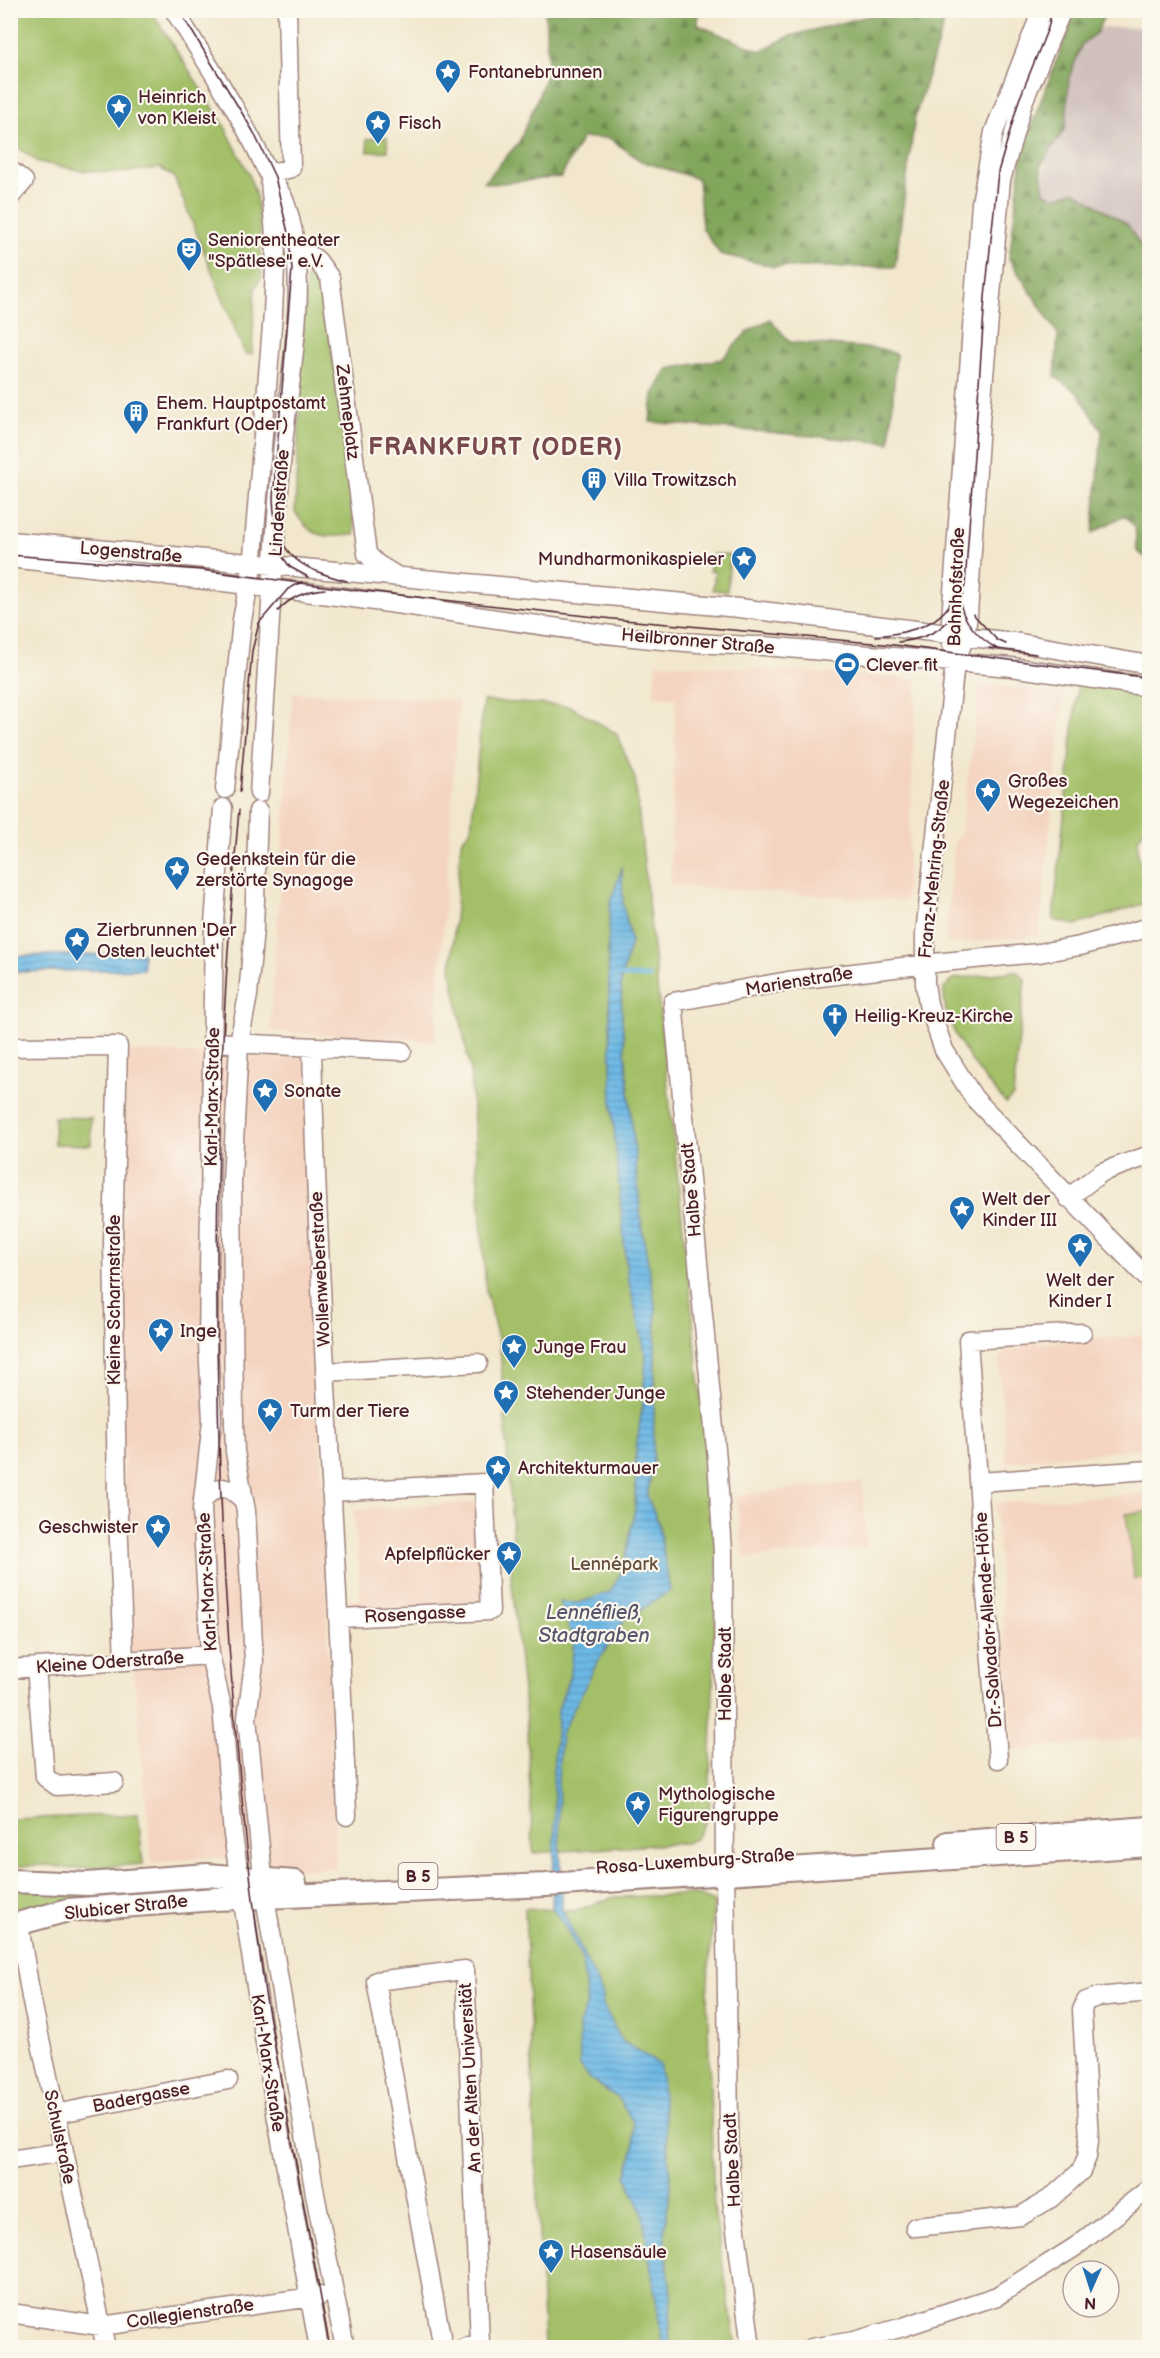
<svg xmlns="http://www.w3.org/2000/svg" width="1160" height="2358" font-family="'Balsamiq Sans',sans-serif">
<defs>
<pattern id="forest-firs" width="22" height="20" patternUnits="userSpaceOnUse" patternTransform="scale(1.5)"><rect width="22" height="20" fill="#82a65c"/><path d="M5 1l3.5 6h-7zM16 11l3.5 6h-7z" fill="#6c874c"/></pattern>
<pattern id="water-rules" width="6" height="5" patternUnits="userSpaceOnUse" patternTransform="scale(1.5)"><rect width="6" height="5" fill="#6cb9e6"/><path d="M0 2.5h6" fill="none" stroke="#5b96bb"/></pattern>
</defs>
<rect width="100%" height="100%" fill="#fbf7ec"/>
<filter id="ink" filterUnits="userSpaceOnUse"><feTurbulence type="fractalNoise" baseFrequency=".0167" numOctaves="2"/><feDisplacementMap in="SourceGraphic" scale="12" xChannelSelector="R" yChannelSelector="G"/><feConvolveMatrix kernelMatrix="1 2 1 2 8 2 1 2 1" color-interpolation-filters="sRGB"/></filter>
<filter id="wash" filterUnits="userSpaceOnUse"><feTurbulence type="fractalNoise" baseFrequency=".008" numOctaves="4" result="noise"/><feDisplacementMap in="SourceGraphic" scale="24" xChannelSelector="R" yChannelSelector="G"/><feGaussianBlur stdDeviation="1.35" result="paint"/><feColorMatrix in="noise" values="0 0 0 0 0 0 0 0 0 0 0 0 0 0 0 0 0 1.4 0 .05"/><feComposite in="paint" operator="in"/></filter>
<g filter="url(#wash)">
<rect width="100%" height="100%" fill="#f2e7cd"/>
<path fill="#f4d3c0" d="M 656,663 L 917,679 L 906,901 L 670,886 L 676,698 L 653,696 Z
M 983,684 L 1064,693 L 1039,936 L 952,944 L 945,940 L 955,838 L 960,837 L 980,685 Z
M 293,693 L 459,700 L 435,1042 L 270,1031 Z
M 126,1051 L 307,1058 L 336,1868 L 301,1869 L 210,1857 L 152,1863 L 131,1649 L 120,1356 Z
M 1149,1335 L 1149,1448 L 1006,1462 L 999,1359 L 1005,1351 L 1021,1349 L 1021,1344 Z
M 862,1482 L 867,1548 L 744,1558 L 736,1495 Z
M 1149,1493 L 1149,1738 L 1013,1750 L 995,1503 Z
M 478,1502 L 484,1603 L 349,1611 L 348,1601 L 360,1600 L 354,1510 Z"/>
<path fill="#d0c0bc" d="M 1149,27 L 1149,288 L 1040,224 L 1047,147 L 1083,28 Z"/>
<path fill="#a3c067" stroke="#767049" stroke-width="1.5" d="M 11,10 L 151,11 L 223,123 L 249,174 L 256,196 L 260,225 L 262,277 L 255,288 L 252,354 L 245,354 L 174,177 L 160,168 L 120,173 L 79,170 L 38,162 L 11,142 Z
M 387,137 L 388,151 L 368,152 L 367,139 Z
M 308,276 L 318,279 L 324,286 L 355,535 C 323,536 314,541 295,512 L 305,282 Z
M 713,554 L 730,555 L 727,591 L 713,590 L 715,571 L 709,571 Z
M 1078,683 L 1149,693 L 1149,823 L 1138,839 L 1138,855 L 1142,868 L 1149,879 L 1149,902 L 1076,925 L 1053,920 Z
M 483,701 L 570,706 L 616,733 L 635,778 L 711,1491 L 717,1562 L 709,1817 L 695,1839 L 685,1843 L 533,1853 L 527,1730 L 511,1575 L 513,1540 L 500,1346 L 486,1292 L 470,1069 L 451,970 L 461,841 L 471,829 Z
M 1016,971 L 1025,979 L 1013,1096 L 1006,1103 C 983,1079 939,1024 944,988 L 954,979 Z
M 54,1117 L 91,1118 L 91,1145 L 54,1144 Z
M 1149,1511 L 1149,1577 L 1134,1579 L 1126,1514 Z
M 138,1814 L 143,1864 L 71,1869 L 49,1865 L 13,1866 L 11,1819 Z
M 10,1887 L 106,1891 L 106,1894 L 66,1903 L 11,1920 Z
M 696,1895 L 714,1902 L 707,1995 L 714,2209 L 736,2347 L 544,2347 L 525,1908 L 574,1911 L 614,1897 Z"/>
<path fill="url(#forest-firs)" stroke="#666244" stroke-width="1.5" d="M 1076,10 L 1106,11 L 1097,32 L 1082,44 L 1069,78 L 1066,127 L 1041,165 L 1044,193 L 1055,197 L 1075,191 L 1128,225 L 1149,260 L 1149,560 L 1137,551 L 1135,527 L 1124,515 L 1093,533 L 1102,431 L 1078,393 L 1055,377 L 1058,334 L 1009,259 L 1023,147 Z
M 545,11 L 698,11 L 698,25 L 760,51 L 790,36 L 888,11 L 945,20 L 915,117 L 895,267 L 775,267 L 720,254 L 702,228 L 698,179 L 641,161 L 609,138 L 582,138 L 561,177 L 492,184 L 484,182 L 519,142 L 537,100 L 548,69 Z
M 770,319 L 790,342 L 882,349 L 896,354 L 890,443 L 650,422 L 653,394 L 668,369 L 722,359 L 747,332 Z"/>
<path fill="url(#water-rules)" stroke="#5b6c88" stroke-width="1.5" d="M 622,867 L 623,904 L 631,942 L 621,980 L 622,1019 L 642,1228 L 656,1309 L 653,1463 L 647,1496 L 658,1522 L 670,1591 L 624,1620 L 597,1663 L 561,1734 L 558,1778 L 562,1909 L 602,1993 L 602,2003 L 622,2041 L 660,2065 L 671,2187 L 664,2231 L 671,2294 L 669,2347 L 659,2347 L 662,2339 L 642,2211 L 626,2177 L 634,2147 L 633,2122 L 618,2098 L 592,2081 L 580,2066 L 579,2026 L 587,2003 L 582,1959 L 562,1921 L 552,1909 L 555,1823 L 553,1772 L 558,1710 L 571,1672 L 574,1641 L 560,1602 L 578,1603 L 610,1592 L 624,1567 L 635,1508 L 636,1449 L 643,1402 L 646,1356 L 627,1274 L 612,1107 L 608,945 L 610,904 Z
M 143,953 L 143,969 L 11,972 L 11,956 Z"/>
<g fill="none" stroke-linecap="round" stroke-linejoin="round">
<path stroke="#6cb9e6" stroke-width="4.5" d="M 622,976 L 649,977"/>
</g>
</g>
<g filter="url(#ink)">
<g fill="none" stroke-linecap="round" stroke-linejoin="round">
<defs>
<path id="minor" d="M 174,10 C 207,63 241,114 267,171 C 272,182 281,191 285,202 C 312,277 289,376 282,454 C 272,567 267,680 259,793
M 1062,10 L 1023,102 L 1001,180 L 980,422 L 968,615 L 965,636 L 955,663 L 925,934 L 925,983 L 928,1004 L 944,1050 L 974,1098 L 1150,1281
M 10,170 L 24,181 L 10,197
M 269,174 L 291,168 L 287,10
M 297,246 L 317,260 L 330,278 L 367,554 L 377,564 L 395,575
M 10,541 L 739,608 L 1020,643 L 1150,665
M 10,558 C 142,573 272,586 403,605 C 522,622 643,644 764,646 L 1011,667 L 1150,687
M 951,644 L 951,620 L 981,203 L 994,132 L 1042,10
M 225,789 L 242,620 L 252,568 L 273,314 L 276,245 L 270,182
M 223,808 L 214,923 L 208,1343 L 212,1421 L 202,1510 L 210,1655 L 222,1707 L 233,1835 L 250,1948 L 277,2119 L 319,2348
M 258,811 L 254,929 L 248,995 L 239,1043 L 232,1181 L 234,1422 L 235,1452 L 246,1511 L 254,1663 L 247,1718 L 265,1897 L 315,2194 L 345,2348
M 212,1042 L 402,1051
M 10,1047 L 118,1046 L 113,1241 L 117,1494 L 124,1660
M 312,1047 C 318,1303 338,1560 347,1816
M 1068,1198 L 1102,1172 L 1150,1155
M 325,1372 L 478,1363
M 979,1482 L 1150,1470
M 331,1492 L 484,1483 L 490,1611 L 340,1618
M 203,1500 C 217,1482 230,1486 244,1501
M 36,1667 L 45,1777 L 57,1786 L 114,1782
M 10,1669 L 210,1655
M 998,1759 L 968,1340 L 1082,1333
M 19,1925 L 31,1997 L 106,2348
M 55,2114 L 228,2080
M 10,2160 L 63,2152
M 915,2227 L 1021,2216 L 1051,2198 L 1081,2171 L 1087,2157 L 1089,2140 L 1082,2010 L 1086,2001 L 1097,1997 L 1150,1992
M 10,2313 L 101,2326 L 320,2296
M 443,2348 L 376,1981 L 465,1970 L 480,2344 L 464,2348
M 751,2348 L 730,2183 L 725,1872 L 723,1552 L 717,1460 L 673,1002 L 788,981 L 943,962 L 1039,953 L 1080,946 L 1150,927
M 811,2348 L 854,2341 L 903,2327 L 997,2296 L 1075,2247 L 1150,2188"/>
<path id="major" d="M 948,1843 L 1150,1828
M 10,1881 L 87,1884 L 207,1875 L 295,1882
M 10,1926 L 68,1910 L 216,1899 L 546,1885 L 1150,1845"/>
</defs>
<use href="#minor" stroke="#9e837c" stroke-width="21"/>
<use href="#major" stroke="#9e837c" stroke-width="26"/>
<use href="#minor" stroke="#fff" stroke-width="18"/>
<use href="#major" stroke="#fff" stroke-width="22"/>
<path stroke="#4a1f2b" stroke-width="1.5" d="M 179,10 L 253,131 L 275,177 L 288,233 L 292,269 L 273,498 C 275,553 296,568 347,581
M 277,549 L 290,567 L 308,577
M 10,555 L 201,570 L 346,589 L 613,619 L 894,645 L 1150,678
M 960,600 C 961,621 981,640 999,650
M 278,611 C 289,598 307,590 325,589
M 973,614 L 997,640 L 1006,644
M 876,636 C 908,633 945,626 956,591
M 898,642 C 937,638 956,622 965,585 L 985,297 L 998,172 L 1019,100 L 1048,28 L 1052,10
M 989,648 L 1036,654
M 240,792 L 252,651 L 259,623 L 288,589 L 302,582
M 239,810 C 203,1203 211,1602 265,1993 L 330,2348"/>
</g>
</g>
<defs>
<symbol id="sight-pin" viewBox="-11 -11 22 30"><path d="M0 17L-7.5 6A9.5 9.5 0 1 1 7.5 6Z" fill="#1f6fb2" stroke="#fbf7ec"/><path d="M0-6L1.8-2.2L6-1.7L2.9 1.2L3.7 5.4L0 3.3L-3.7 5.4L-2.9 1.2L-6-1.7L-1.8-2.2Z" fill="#fff"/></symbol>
<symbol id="theatre-pin" viewBox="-11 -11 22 30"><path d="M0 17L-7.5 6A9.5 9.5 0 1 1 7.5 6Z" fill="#1f6fb2" stroke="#fbf7ec"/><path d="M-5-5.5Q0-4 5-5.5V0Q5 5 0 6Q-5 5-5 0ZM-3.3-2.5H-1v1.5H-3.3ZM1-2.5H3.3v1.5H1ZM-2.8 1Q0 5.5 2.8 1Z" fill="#fff"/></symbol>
<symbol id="building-pin" viewBox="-11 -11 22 30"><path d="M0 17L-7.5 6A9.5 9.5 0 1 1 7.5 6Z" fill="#1f6fb2" stroke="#fbf7ec"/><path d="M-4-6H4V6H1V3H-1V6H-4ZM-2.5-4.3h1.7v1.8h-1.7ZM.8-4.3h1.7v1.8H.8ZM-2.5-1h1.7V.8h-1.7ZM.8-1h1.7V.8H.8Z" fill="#fff"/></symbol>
<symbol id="stadium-pin" viewBox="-11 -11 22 30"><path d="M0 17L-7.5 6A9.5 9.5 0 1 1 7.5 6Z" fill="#1f6fb2" stroke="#fbf7ec"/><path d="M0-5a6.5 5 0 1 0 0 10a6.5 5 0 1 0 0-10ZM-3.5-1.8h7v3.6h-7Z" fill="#fff"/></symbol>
<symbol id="church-pin" viewBox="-11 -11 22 30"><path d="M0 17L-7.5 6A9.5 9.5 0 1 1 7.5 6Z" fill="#1f6fb2" stroke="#fbf7ec"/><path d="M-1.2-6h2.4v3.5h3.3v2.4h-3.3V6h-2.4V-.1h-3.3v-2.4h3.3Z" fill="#fff"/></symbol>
</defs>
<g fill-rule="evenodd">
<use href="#sight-pin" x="433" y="57" width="30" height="40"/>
<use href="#sight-pin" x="104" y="92" width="30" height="40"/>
<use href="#sight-pin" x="363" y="108" width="30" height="40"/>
<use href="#theatre-pin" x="174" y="235" width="30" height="40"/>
<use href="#building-pin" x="121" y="398" width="30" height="40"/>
<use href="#building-pin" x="579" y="465" width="30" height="40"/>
<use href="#sight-pin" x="729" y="544" width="30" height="40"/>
<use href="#stadium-pin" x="832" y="650" width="30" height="40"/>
<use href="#sight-pin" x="973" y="776" width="30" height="40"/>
<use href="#sight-pin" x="162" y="854" width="30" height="40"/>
<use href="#sight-pin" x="62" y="925" width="30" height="40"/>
<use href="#church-pin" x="820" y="1001" width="30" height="40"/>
<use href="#sight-pin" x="250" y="1076" width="30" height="40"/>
<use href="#sight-pin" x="947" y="1194" width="30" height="40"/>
<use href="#sight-pin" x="1065" y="1231" width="30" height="40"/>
<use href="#sight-pin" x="146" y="1316" width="30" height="40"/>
<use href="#sight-pin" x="499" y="1332" width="30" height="40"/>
<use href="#sight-pin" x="491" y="1378" width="30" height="40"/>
<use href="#sight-pin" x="255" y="1396" width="30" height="40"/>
<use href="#sight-pin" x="483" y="1453" width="30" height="40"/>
<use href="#sight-pin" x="143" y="1512" width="30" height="40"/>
<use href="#sight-pin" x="494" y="1539" width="30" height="40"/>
<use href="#sight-pin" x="623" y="1789" width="30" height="40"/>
<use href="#sight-pin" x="536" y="2237" width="30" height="40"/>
</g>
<g text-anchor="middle" stroke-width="4.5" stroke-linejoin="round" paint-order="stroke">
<g fill="#fbf7ec" stroke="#7f6065" stroke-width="1.5">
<rect x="996.5" y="1824" width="39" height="26" rx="4.5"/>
<rect x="398.5" y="1863" width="39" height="26" rx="4.5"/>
</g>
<g font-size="16" font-weight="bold" fill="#4a1f2b">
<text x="1016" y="1843">B 5</text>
<text x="418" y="1882">B 5</text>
</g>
<g font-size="18" fill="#4a1f2b" stroke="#fbf7ec" text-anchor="start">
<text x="468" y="78">Fontanebrunnen</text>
<text x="138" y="103">Heinrich<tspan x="138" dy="21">von Kleist</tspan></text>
<text x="398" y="129">Fisch</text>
<text x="208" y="246">Seniorentheater<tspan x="208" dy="21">"Spätlese" e.V.</tspan></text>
<text x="156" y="409">Ehem. Hauptpostamt<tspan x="156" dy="21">Frankfurt (Oder)</tspan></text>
<text x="614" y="486">Villa Trowitzsch</text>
<text x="724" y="565" text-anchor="end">Mundharmonikaspieler</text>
<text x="866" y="671">Clever fit</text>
<text x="1008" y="787">Großes<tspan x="1008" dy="21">Wegezeichen</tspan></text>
<text x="196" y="865">Gedenkstein für die<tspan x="196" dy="21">zerstörte Synagoge</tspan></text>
<text x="97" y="936">Zierbrunnen 'Der<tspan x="97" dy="21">Osten leuchtet'</tspan></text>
<text x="854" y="1022">Heilig-Kreuz-Kirche</text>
<text x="284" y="1097">Sonate</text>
<text x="982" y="1205">Welt der<tspan x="982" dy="21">Kinder III</tspan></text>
<text x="1080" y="1286" text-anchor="middle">Welt der<tspan x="1080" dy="21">Kinder I</tspan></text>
<text x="180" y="1337">Inge</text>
<text x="534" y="1353">Junge Frau</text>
<text x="526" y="1399">Stehender Junge</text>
<text x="290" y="1417">Turm der Tiere</text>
<text x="518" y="1474">Architekturmauer</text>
<text x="138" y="1533" text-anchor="end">Geschwister</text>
<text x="490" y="1560" text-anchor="end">Apfelpflücker</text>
<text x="658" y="1800">Mythologische<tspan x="658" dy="21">Figurengruppe</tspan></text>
<text x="570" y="2258">Hasensäule</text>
</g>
<g font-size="18" fill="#4a1f2b" stroke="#fbf7ec">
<text transform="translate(348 412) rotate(83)" y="6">Zehmeplatz</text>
<text transform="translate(279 503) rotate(-86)" y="6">Lindenstraße</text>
<text transform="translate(131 552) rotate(5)" y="6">Logenstraße</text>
<text transform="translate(956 587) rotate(-88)" y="6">Bahnhofstraße</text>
<text transform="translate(698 641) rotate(5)" y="6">Heilbronner Straße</text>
<text transform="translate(934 869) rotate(-84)" y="6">Franz-Mehring-Straße</text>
<text transform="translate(799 981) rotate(-9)" y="6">Marienstraße</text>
<text transform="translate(212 1097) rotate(-89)" y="6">Karl-Marx-Straße</text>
<text transform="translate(691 1190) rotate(-95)" y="6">Halbe Stadt</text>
<text transform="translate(320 1269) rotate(-93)" y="6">Wollenweberstraße</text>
<text transform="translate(114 1300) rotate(-90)" y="6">Kleine Scharrnstraße</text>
<text transform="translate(207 1582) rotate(-93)" y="6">Karl-Marx-Straße</text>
<text transform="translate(415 1614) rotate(-3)" y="6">Rosengasse</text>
<text transform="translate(988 1620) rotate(-94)" y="6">Dr.-Salvador-Allende-Höhe</text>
<text transform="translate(110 1662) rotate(-4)" y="6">Kleine Oderstraße</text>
<text transform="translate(725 1674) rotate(-90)" y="6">Halbe Stadt</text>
<text transform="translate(695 1861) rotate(-4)" y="6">Rosa-Luxemburg-Straße</text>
<text transform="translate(126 1907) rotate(-6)" y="6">Slubicer Straße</text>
<text transform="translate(268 2063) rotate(81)" y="6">Karl-Marx-Straße</text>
<text transform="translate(470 2078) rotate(-93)" y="6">An der Alten Universität</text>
<text transform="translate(141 2097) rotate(-11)" y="6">Badergasse</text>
<text transform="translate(60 2137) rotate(78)" y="6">Schulstraße</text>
<text transform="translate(732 2160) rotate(-93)" y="6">Halbe Stadt</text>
<text transform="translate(190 2313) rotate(-8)" y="6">Collegienstraße</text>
</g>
<g font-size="18" fill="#654f3d" stroke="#fbf7ec">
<text x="614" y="1570">Lennépark</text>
</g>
<g font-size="20" font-style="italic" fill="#56556c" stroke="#fbf7ec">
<text x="594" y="1619">Lennéfließ,<tspan x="594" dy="23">Stadtgraben</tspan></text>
</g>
<g font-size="24" font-weight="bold" letter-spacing="1.5" fill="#78494d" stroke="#fbf7ec">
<text x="496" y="455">FRANKFURT (ODER)</text>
</g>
</g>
<rect width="1160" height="2358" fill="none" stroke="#fbf7ec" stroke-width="36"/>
<g transform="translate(1091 2289) rotate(183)"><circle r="28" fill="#fbf7ec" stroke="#b4a19f" stroke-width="1.5"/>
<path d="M0-4.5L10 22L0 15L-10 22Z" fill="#1f6fb2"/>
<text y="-9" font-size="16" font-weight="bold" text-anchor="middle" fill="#4a1f2b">N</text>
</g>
</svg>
